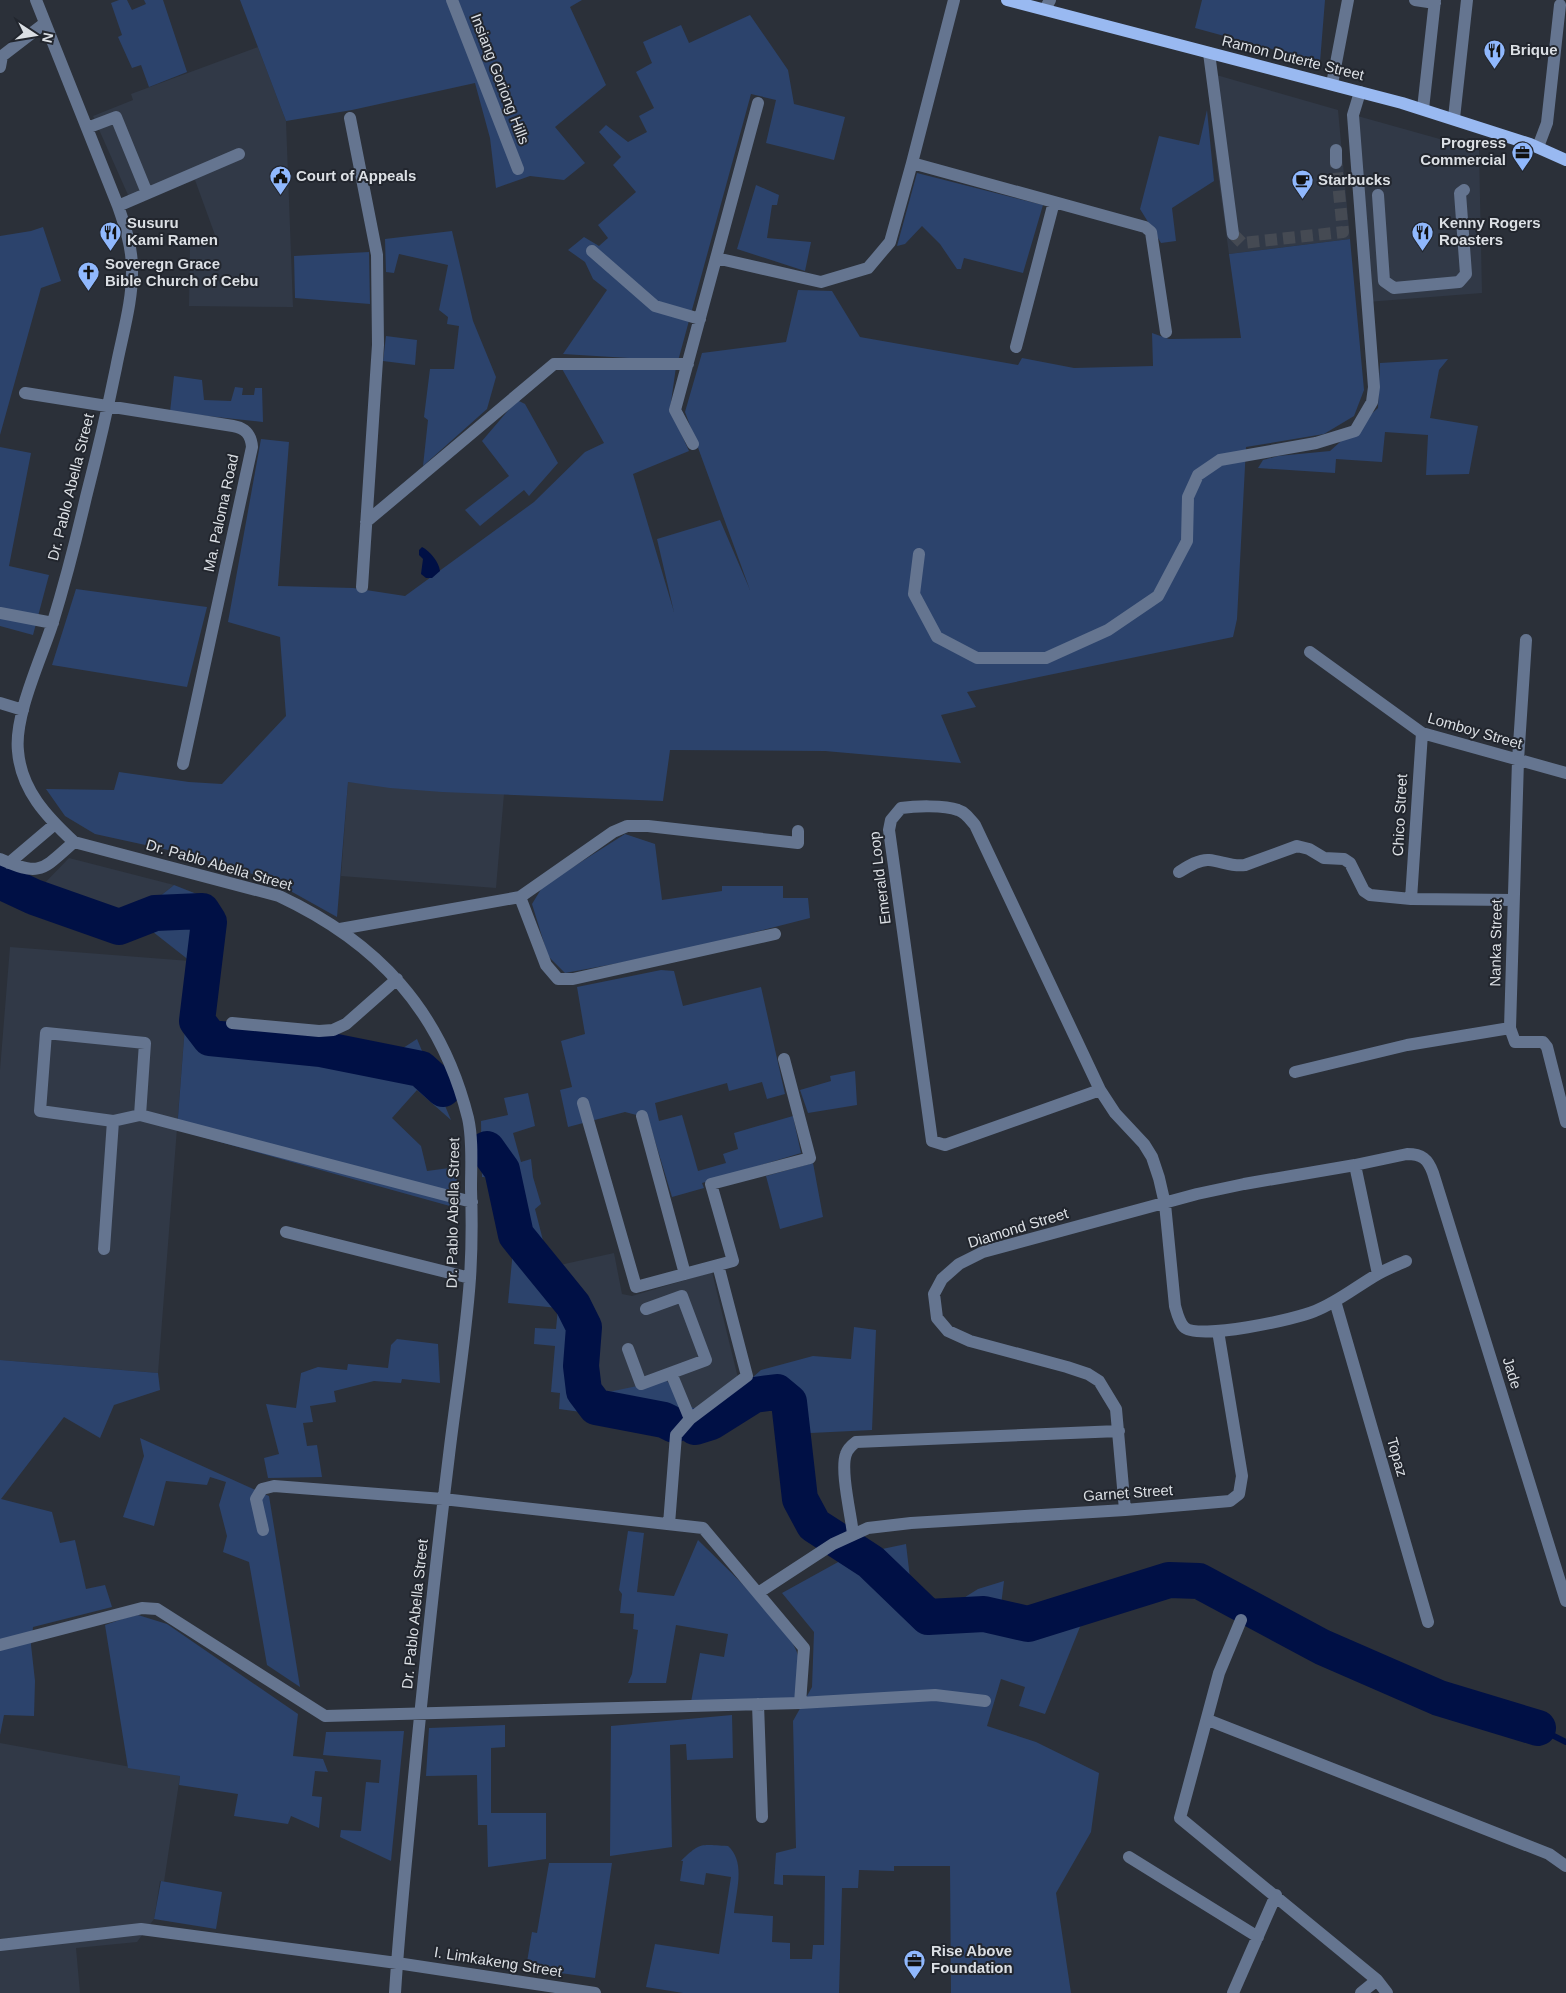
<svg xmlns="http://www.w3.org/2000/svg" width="1566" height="1993" font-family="Arial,sans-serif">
<rect width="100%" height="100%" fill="#2b3039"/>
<path fill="#313947" d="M 258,47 L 286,121 L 293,307 L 189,306 L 190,246 L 215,235 L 195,180 L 132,204 L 93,116 L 133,100 L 131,94 Z
M 1206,72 L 1338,110 L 1350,239 L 1229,254 L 1217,168 Z
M 1354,115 L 1479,150 L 1482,293 L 1367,302 Z
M 348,782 L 504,794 L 496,888 L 341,876 Z
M 69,858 L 174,885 L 134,917 L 57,900 L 36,892 Z
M 10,947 L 190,961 L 158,1373 L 0,1360 L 0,1070 Z
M 614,1253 L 622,1294 L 632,1296 L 712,1272 L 738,1378 L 679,1422 L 597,1397 L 578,1300 L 551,1267 Z
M 0,1743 L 180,1776 L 164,1882 L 160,1881 L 154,1919 L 137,1942 L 76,1948 L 80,1993 L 0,1993 Z"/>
<path fill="#2c436c" d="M 119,0 L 127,0 L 132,10 L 146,4 L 144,0 L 163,0 L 187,72 L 149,87 L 141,65 L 132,68 L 118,37 L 122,35 L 111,3 Z
M 240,0 L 582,0 L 570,7 L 606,85 L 555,127 L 585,163 L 564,180 L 530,176 L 496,188 L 490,138 L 475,83 L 352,110 L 286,121 Z
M 1202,0 L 1325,0 L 1320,62 L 1195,28 Z
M 750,15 L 788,70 L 794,104 L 845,117 L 834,160 L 766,143 L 776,100 L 751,94 L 678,361 L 563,354 L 607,290 L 593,279 L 585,262 L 568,250 L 584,237 L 599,246 L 608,238 L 598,225 L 636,192 L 613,165 L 621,157 L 599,132 L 606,125 L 628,142 L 647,132 L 639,116 L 654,108 L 636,72 L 652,63 L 643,42 L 681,25 L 689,43 Z
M 1207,110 L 1214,181 L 1172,208 L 1176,241 L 1161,243 L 1140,209 L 1159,136 L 1199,145 Z
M 917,173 L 1043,205 L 1023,273 L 964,258 L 961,269 L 957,269 L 940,244 L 922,226 L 905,244 L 897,246 Z
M 756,185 L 779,195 L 777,205 L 772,205 L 767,238 L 811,242 L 805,271 L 737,249 Z
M 43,227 L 61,281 L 41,288 L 0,435 L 0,236 L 31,231 Z
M 452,231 L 473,321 L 496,377 L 487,409 L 423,466 L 428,420 L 424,417 L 430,369 L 454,369 L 459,326 L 447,324 L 448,317 L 439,310 L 448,265 L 399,254 L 394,273 L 386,272 L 385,239 Z
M 1350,239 L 1364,390 L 1354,416 L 1324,434 L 1246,447 L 1237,619 L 1233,637 L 967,692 L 976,707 L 941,715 L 961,763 L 825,751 L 670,750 L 663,801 L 442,792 L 390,788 L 348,782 L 337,917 L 269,879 L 182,853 L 95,834 L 65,816 L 46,789 L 114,790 L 119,772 L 189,782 L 222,784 L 286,716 L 280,637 L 228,622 L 261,439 L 289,442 L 278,586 L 353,588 L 405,596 L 534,502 L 585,452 L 604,443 L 561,367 L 676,367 L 670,409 L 689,451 L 633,474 L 674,612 L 657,539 L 720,520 L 750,590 L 685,412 L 702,353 L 786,342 L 798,290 L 832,291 L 860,337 L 1018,365 L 1022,358 L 1074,368 L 1153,366 L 1152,333 L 1169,339 L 1241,338 L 1229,254 Z
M 369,252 L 370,304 L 295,298 L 294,256 Z
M 386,336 L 417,340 L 415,365 L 383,361 Z
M 1448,359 L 1439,370 L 1430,418 L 1478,426 L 1469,474 L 1426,475 L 1428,435 L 1385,432 L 1382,462 L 1336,459 L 1335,473 L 1258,468 L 1263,460 L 1278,456 L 1330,451 L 1378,408 L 1380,363 Z
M 174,376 L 202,380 L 204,400 L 231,401 L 235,387 L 243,388 L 242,395 L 254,395 L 255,388 L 262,388 L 263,422 L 170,412 Z
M 517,400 L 525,404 L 558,463 L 529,496 L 524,490 L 480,526 L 465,510 L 509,476 L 482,441 Z
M 0,447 L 31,453 L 9,566 L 49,575 L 33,635 L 0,626 Z
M 76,589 L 207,607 L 187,687 L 52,665 Z
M 625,834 L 655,844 L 662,900 L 722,891 L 722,886 L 783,886 L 783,898 L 808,898 L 810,918 L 668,954 L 565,973 L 548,956 L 532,904 L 543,886 Z
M 174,885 L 217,902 L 208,1004 L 222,1031 L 353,1053 L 378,1050 L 386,1059 L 417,1039 L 451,1120 L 417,1090 L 392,1118 L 421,1146 L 427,1171 L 457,1167 L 457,1208 L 177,1130 L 190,961 L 134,917 Z
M 661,970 L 674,971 L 683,1006 L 761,987 L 785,1094 L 767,1099 L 762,1082 L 729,1091 L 727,1083 L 655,1103 L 659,1121 L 682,1115 L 698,1171 L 726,1163 L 723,1154 L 738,1149 L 734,1133 L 793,1116 L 801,1153 L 702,1183 L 704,1188 L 672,1197 L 648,1118 L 625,1112 L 568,1127 L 560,1090 L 572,1087 L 561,1041 L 585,1034 L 577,987 Z
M 855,1071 L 857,1105 L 808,1113 L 800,1090 L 831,1081 L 830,1076 Z
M 528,1093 L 535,1126 L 513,1133 L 521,1162 L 531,1159 L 533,1177 L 541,1204 L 535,1209 L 550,1268 L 577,1300 L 599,1394 L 666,1380 L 691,1407 L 711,1414 L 761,1370 L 813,1356 L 851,1359 L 854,1327 L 876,1330 L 872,1430 L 790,1434 L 782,1405 L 760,1408 L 702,1441 L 669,1430 L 641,1427 L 640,1420 L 559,1409 L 560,1393 L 551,1392 L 555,1346 L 534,1344 L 535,1328 L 556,1329 L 558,1308 L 508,1303 L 513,1250 L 500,1235 L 501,1178 L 482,1177 L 481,1121 L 508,1115 L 504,1098 Z
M 813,1163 L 823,1217 L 780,1229 L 766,1176 Z
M 397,1339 L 438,1344 L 440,1383 L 402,1379 L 401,1383 L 374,1381 L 334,1391 L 336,1402 L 310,1406 L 313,1422 L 303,1423 L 307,1446 L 317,1445 L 322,1477 L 268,1478 L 264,1458 L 279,1454 L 266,1404 L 296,1408 L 301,1373 L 318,1367 L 347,1370 L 348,1364 L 388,1368 L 391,1345 Z
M 0,1360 L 158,1373 L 160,1390 L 114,1405 L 100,1438 L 64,1417 L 1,1499 L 52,1512 L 60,1543 L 75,1540 L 86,1589 L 105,1585 L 112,1607 L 33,1627 L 31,1645 L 35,1681 L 34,1716 L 4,1715 L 0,1735 Z
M 140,1438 L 269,1496 L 300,1687 L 267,1665 L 249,1562 L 223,1552 L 227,1536 L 219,1505 L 226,1482 L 210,1477 L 207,1485 L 166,1481 L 154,1526 L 123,1517 L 144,1456 Z
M 628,1531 L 644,1533 L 637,1592 L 674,1596 L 698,1540 C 719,1561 794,1631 798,1656 C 801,1669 797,1686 796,1699 L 691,1702 L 700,1653 L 724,1657 L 728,1634 L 676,1625 L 666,1683 L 628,1683 L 632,1674 L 638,1630 L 633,1629 L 634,1614 L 620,1613 L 622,1594 L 619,1590 Z
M 906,1544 L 912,1595 L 930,1619 L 978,1589 L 1004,1581 L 999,1621 L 1022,1629 L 1086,1612 L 1045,1714 L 1019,1706 L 1025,1687 L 1001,1679 L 987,1726 L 1036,1742 L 1099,1773 L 1091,1832 L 1056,1893 L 1071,1993 L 951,1993 L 950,1866 L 894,1866 L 894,1871 L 859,1870 L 858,1888 L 842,1888 L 839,1993 L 683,1993 L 646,1987 L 655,1944 L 719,1954 L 731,1877 L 706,1873 L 704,1885 L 680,1881 L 683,1861 L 681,1861 C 701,1841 701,1845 728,1846 C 746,1862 736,1891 734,1913 L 773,1916 L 772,1942 L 790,1943 L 790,1959 L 812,1959 L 813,1945 L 824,1945 L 825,1876 L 783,1875 L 783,1885 L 774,1884 L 776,1853 L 796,1848 L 793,1721 L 812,1687 L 814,1632 L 782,1593 L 849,1556 Z
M 138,1615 L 167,1624 L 298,1714 L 293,1756 L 323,1759 L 328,1772 L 315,1771 L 312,1796 L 322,1797 L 319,1828 L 291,1816 L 288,1824 L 234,1816 L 238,1794 L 179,1785 L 180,1776 L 128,1768 L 105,1625 L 125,1618 Z
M 732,1715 L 733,1758 L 687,1760 L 686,1744 L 670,1745 L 672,1847 L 610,1856 L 611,1726 Z
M 505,1725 L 505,1747 L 491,1748 L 491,1813 L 546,1813 L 546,1859 L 488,1867 L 487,1825 L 478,1825 L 477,1775 L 426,1776 L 429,1728 Z
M 404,1731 L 391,1861 L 340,1837 L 341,1830 L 361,1831 L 366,1782 L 379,1783 L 381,1760 L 323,1755 L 326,1732 Z
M 549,1863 L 612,1863 L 595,1978 L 526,1968 L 532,1932 L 537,1933 Z
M 161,1881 L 222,1892 L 216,1929 L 154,1919 Z"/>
<path fill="#001045" d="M 422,547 C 430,551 439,562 440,571 L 432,578 L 426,578 L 421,574 L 423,559 L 419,555 L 419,550 Z"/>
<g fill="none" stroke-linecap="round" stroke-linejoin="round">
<path stroke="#001045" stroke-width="6" d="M 1538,1728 L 1566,1742"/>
<path stroke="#001045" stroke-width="36" d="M 0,881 L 34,897 L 119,927 L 155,913 L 202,911 L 209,922 L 197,1021 L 210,1038 L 321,1049 L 421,1069 L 443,1089
M 487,1149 L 502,1170 L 516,1235 L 573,1305 L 584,1327 L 581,1366 L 584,1391 L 596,1407 L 664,1420 L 674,1425
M 695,1427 L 711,1422 L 754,1395 L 777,1392 L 789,1402 L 800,1499 L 814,1525 L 871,1562 L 928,1617 L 984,1614 L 1028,1624 L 1169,1580 L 1199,1581 L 1322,1647 L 1439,1698 L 1538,1728"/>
<path stroke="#454a53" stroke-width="12" stroke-dasharray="12 6" stroke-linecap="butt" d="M 1233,234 L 1242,243 L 1343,232 L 1336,163"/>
<path stroke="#657590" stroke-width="12" d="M 36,0 L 118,206 C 125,226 132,247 132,268 C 133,301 122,336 116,368 C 107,412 97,454 86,497 C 76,540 65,583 52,625 C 41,659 14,716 18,751 C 21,790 47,817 74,842 L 279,896 C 377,942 441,1010 468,1118 C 473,1140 471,1165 471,1189 C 472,1218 472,1248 470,1278 C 466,1337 456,1396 449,1455 C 435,1569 423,1683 412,1798 C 406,1863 399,1928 395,1993
M 452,0 L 518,169
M 1415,0 L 1435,3
M 1045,9 L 1050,0
M 1209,53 L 1233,234
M 0,67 L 2,56 L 45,23
M 1332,84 L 1348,0
M 1423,109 L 1435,0
M 350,118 L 377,255 L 378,345 L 362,587
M 1454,118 L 1467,0
M 87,128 L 116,117 L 147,193
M 1538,147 L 1547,123 L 1560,5
M 912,163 L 1145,227 L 1151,232 L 1166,332
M 1336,163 L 1336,150
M 1378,195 L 1384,281 L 1394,288 L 1459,282 L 1466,274 L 1460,193 L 1464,190
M 118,206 L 239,154
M 592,251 L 655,306 L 700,319
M 716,258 L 821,282 L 868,268 L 890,242 L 912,163 L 954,0
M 1016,347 L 1054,202
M 25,393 L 233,426 C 245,428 251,434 252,447 L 183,764
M 693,444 L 675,410 L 758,103
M 366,522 L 554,364 L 688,364
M 919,554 L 914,594 L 937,637 L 977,658 L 1046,658 L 1108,630 L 1158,596 L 1187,541 L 1188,497 L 1198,475 L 1220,460 L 1316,443 L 1355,431 L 1372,402 L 1374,387 L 1353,115 L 1360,92
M 0,613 L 53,623
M 1526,640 L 1518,760 L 1510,1028 L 1515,1042 L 1543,1042 L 1547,1047 L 1566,1122
M 1310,652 L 1422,733 L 1566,773
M 0,703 L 23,710
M 0,859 C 41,877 42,870 74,842
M 9,863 L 55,824
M 1179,872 C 1187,867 1199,859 1209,860 C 1221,861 1232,867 1245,865 L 1297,846 L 1309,849 L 1324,858 L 1344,859 L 1350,863 L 1364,891 L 1370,895 L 1411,899 L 1513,900
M 520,897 L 613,832 L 627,826 L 648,826 L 798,843 L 798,831
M 1411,899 L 1422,733
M 340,929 L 520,897 L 546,965 L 558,979 L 573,979 L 775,934
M 232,1023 L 319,1031 L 333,1030 L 346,1024 L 397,979
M 1295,1072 L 1407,1045 L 1510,1028
M 1100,1090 L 945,1145 L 932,1141 L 889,830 L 891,820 L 901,808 C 915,806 944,805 958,810 C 965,812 970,819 975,825 L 1100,1090 L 1115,1113 L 1144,1144 L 1152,1157 L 1159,1178 L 1165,1204 L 1175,1306 C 1177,1313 1179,1322 1184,1327 C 1197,1341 1297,1319 1315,1311 C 1338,1302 1357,1286 1378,1274 C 1387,1269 1397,1265 1406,1261
M 583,1103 L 636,1287 L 733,1261 L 711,1184 L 810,1158 L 784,1059
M 140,1115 L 145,1043 L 46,1033 L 40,1111 L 113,1121 L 140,1115 L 472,1202
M 642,1116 L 685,1274
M 1355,1165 L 1378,1274
M 286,1232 L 470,1278
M 104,1249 L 113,1121
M 1335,1301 L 1428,1622
M 628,1349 L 641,1384 L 706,1360 L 682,1296 L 646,1309
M 671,1373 L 690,1419
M 1125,1510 L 1116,1409 L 1099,1381 L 1088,1374 L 1067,1367 L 970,1341 L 948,1331 L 937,1318 L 934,1294 L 942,1279 L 959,1264 L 983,1252 L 1197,1194 L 1244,1184 L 1355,1165 L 1407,1154 C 1422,1154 1428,1159 1433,1173 L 1566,1601
M 669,1524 L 676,1435 L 690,1419 L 747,1376 L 718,1265
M 263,1530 L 256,1499 L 262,1489 L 274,1486 L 443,1499 L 703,1528 L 804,1648 L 800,1703
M 853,1534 C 851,1515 840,1470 846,1454 C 848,1448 852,1445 856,1442 L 1119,1431
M 758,1593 L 833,1544 L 868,1528 L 911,1523 L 1125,1510 L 1230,1501 L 1239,1494 L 1242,1476 L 1218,1331
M 1241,1620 L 1219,1673 L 1180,1818 L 1377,1980 L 1387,1993
M 0,1645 L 142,1608 L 157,1609 L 325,1716 L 800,1703 L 935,1695 L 985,1701
M 758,1704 L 762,1817
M 1208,1720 L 1549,1854 L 1566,1866
M 1129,1857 L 1258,1937
M 0,1945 L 141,1929 L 397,1963 L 595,1993
M 1233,1993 L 1276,1895
M 1361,1993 L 1377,1980"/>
<path stroke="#99b9f1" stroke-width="12" d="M 1007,0 L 1402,103 L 1530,144 L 1566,160"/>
</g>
<defs>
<symbol id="restaurant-pin" viewBox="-11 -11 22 30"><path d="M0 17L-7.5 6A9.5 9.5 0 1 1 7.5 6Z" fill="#90b8fd" stroke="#22262e"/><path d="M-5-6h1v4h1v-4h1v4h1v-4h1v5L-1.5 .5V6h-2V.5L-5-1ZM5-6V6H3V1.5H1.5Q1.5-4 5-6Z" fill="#111"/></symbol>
<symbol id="office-pin" viewBox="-11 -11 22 30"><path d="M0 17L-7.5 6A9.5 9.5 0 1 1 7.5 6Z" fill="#90b8fd" stroke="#22262e"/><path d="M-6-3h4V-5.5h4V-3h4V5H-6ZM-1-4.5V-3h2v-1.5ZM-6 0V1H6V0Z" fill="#111"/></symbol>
<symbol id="civic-pin" viewBox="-11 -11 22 30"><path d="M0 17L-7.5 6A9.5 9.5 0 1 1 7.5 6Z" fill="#90b8fd" stroke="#22262e"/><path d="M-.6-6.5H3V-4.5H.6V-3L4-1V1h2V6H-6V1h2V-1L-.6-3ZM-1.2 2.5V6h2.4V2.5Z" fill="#111"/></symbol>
<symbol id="cafe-pin" viewBox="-11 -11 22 30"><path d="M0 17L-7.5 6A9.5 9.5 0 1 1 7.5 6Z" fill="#90b8fd" stroke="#22262e"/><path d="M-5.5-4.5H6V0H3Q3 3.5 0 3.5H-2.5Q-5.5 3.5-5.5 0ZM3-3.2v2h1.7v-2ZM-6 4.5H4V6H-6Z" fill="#111"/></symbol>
<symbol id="church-pin" viewBox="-11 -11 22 30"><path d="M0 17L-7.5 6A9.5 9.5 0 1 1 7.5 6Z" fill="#90b8fd" stroke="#22262e"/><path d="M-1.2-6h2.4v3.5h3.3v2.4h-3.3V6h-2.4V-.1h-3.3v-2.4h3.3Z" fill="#111"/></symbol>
</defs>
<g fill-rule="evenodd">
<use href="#restaurant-pin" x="1482" y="38" width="25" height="34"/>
<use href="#office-pin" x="1510" y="140" width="25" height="34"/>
<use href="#civic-pin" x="268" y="164" width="25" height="34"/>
<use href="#cafe-pin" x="1290" y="168" width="25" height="34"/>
<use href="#restaurant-pin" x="98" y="220" width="25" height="34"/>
<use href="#restaurant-pin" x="1410" y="220" width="25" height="34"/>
<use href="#church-pin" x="76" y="260" width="25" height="34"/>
<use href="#office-pin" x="902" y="1948" width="25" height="34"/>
</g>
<g text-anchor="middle" stroke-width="4" stroke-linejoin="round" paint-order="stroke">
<g font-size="15" font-weight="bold" fill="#dbdfe4" stroke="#22262e" text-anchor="start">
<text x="1510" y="55">Brique</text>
<text x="1506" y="148" text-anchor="end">Progress<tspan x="1506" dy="17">Commercial</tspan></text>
<text x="296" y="181">Court of Appeals</text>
<text x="1318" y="185">Starbucks</text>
<text x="127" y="228">Susuru<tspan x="127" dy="17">Kami Ramen</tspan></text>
<text x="1439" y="228">Kenny Rogers<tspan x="1439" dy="17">Roasters</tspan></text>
<text x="105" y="269">Soveregn Grace<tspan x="105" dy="17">Bible Church of Cebu</tspan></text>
<text x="931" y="1956">Rise Above<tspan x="931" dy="17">Foundation</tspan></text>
</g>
<g font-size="15" fill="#dbdfe4" stroke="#22262e">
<text transform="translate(1293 58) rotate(14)" y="5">Ramon Duterte Street</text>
<text transform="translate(500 79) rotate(69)" y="5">Insiang Goriong Hills</text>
<text transform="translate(71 487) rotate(-76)" y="5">Dr. Pablo Abella Street</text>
<text transform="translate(221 513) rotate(-78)" y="5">Ma. Paloma Road</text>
<text transform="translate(1475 731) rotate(16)" y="5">Lomboy Street</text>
<text transform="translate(1400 815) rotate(-87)" y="5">Chico Street</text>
<text transform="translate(219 865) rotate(16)" y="5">Dr. Pablo Abella Street</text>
<text transform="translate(880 878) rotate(-97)" y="5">Emerald Loop</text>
<text transform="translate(1496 943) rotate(-89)" y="5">Nanka Street</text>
<text transform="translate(453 1213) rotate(-89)" y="5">Dr. Pablo Abella Street</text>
<text transform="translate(1018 1228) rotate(-17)" y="5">Diamond Street</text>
<text transform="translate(1512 1373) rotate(73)" y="5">Jade</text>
<text transform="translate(1397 1457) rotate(74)" y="5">Topaz</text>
<text transform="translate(1128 1493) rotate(-4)" y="5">Garnet Street</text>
<text transform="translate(415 1614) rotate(-84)" y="5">Dr. Pablo Abella Street</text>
<text transform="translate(498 1962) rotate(9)" y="5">I. Limkakeng Street</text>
</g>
</g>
<g transform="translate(35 35) rotate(102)" stroke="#22262e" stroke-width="4" paint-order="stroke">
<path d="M0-4L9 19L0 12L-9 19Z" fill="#dbdfe4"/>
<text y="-8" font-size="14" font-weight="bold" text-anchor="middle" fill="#dbdfe4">N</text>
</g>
</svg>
